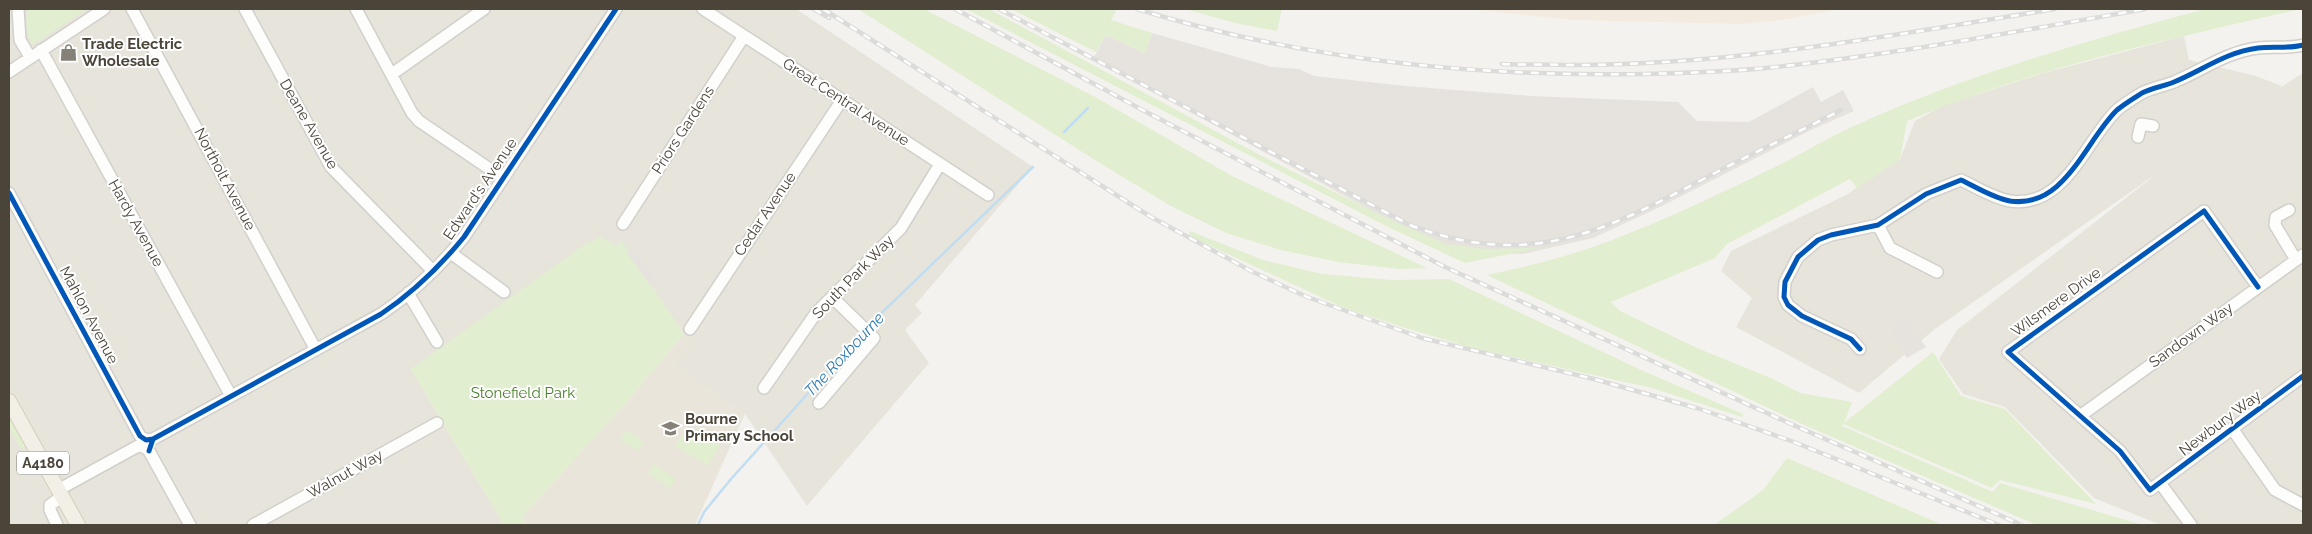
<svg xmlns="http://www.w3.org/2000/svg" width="2312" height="534" font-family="Raleway,sans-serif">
<rect width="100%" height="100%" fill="#f4f2ee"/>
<path fill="#e7e4dc" d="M 9,9 L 796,9 L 1033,167 L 915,305 L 922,313 L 905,330 L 929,363 L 807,506 L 745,414 L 674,366 L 692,339 L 684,334 L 620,241 L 617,246 L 411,369 L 504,525 L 9,525 Z
M 2184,36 L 2189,60 L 2256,76 L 2282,86 L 2277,90 L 2303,73 L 2303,525 L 2161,525 L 2094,498 L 2005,407 L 1963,394 L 1939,359 L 1957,330 L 2159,172 L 1935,329 L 1859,393 L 1736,327 L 1752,298 L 1721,271 L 1731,251 L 1846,195 L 1900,159 L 1915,121 L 1944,105 L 2044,73 Z"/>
<path fill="#f3ebdf" d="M 1468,9 L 1839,9 L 1789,19 L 1743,24 L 1573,20 Z"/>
<path fill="#e6e2de" d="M 1152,33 L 1272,67 L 1299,69 L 1314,76 L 1405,86 L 1531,96 L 1678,102 L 1697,121 L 1749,122 L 1813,87 L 1821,102 L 1843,90 L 1854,111 L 1811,130 L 1658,208 L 1593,238 L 1523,254 L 1482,252 L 1442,244 L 1374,212 L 1093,59 L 1106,35 L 1145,53 Z"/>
<path fill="#eae5da" d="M 684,334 L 693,339 L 675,366 L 745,414 L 695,525 L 527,525 L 522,517 L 623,406 Z"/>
<path fill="#e1eecf" d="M 28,9 L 87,9 L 32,45 C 26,33 25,22 28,9 Z
M 858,9 L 924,9 L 1097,98 L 1232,176 L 1427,268 L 1400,269 L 1338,262 L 1281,250 L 1226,233 L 1171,206 L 1098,162 Z
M 966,9 L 989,9 L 1258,154 L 1393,221 L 1446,244 L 1487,249 L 1540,248 L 1465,263 L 1386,226 Z
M 1011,9 L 1110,9 L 1116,11 L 1111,20 L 1152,33 L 1145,53 L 1106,35 L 1096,52 Z
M 1185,9 L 1282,9 L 1277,31 L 1239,24 Z
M 2205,9 L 2300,9 C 2168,40 2032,68 1907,121 L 1900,159 L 1857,188 L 1850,179 L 1727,244 L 1715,258 L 1611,302 L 1620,311 L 1697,348 L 1773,379 L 1800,393 L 1852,402 L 1844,423 L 1933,352 L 1961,396 L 2005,409 L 2096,504 L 2000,480 L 1992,488 L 1843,424 L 1842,426 L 1993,492 L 2000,483 L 2143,525 L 2037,525 L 1802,424 L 1487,275 C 1534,265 1582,253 1627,234 C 1682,212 1736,186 1789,160 C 1810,149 1831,136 1854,126 C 1966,75 2086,41 2205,9 Z
M 1190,231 L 1263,260 L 1323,274 L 1391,280 L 1449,279 L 1641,370 L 1743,414 L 1742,417 L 1652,388 L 1473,348 L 1399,326 L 1342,307 L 1189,236 Z
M 601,237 L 616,246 L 621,241 L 684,334 L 623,406 L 522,517 L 527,525 L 504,525 L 411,369 L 584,245 Z
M 9,413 L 26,444 L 24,449 L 20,448 L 9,428 Z
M 627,430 L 644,442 L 638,451 L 620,440 Z
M 685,431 L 704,443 L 708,436 L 721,442 L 708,466 L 675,446 Z
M 1787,458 L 1943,525 L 1714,525 L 1763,490 Z
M 654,464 L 676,479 L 670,488 L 648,474 Z"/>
<path fill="#e6e3df" d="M 631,250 L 642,259 L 656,281 L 650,285 L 627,253 Z
M 1898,317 L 1902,322 L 1907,319 L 1926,347 L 1907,358 L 1891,333 L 1896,327 L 1892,321 Z"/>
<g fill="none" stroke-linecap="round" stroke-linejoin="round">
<path stroke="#c0ddf1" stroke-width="2.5" d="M 1064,132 L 1088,108
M 867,327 L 1033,167
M 698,525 L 704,512 L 731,479 L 864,331"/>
<defs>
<path id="minor" d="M 18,9 L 20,40 L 30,57
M 132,9 L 316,350
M 245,9 L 331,167 L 432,270
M 356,9 L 412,113 L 419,121 L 503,178
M 703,9 L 988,195
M 41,50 L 231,396
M 9,72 L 104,9
M 392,74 L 484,9
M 2138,137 L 2141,124 L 2153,126
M 9,193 L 140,436 L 146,440 L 153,439 L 381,314 C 411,294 441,265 464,237 L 616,9
M 2289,210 L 2276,217 L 2275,225 L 2296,260
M 623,224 L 744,36
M 1878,225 L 1890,248 L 1937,272
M 451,253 L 504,292
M 2258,287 L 2204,211 L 2008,352 L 2120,451 L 2150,490 L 2303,376
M 408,293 L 437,342
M 690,329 L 842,100
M 1860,349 L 1851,339 L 1802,316 L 1788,305 L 1784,297 L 1785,282 L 1798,257 L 1818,240 L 1831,235 L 1878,225 L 1926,194 L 1961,180 C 1976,187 1993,198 2010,201 C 2065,209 2085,141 2117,110 C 2124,104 2134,98 2142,93 C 2152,88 2164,86 2174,82 C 2203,70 2226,52 2258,48 C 2273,46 2288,49 2303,45
M 764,388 L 816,313 L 901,228 L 940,164
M 819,403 L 874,338 L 832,297
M 2080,416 L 2303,255
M 2233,430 L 2275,490 L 2303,505
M 2160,483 L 2191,525
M 58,490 L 138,446 L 144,447 L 149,451 L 190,525
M 57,525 L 50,510 L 50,505 L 61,497
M 253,525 L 437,423"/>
<path id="major" d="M 9,401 L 78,525"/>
</defs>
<use href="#minor" stroke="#d2d0cb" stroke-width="14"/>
<use href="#major" stroke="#d6cebb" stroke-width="16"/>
<use href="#minor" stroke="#fdfdfc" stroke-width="11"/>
<use href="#major" stroke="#f2efe6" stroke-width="14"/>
<defs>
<path id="rail" d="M 814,9 L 829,18
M 823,9 L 1151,217 L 1253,272 L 1307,297 L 1422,338 L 1594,379 L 1700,409 L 1794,442 L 1999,525
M 955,9 L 1150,114 L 1445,267 L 1800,428 L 2022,525
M 999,9 L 1410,225 C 1533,272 1608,229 1715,173 C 1757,151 1799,132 1841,110
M 1137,9 C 1299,59 1474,77 1643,74 C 1684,73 1725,72 1766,68 C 1893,55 2019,31 2145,9
M 1502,64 C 1523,65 1545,64 1566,65 C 1731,66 1893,35 2055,9"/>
</defs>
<use href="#rail" stroke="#dbdbda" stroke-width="4.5"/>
<use href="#rail" stroke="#fff" stroke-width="2.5" stroke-dasharray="8" stroke-linecap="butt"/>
<defs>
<path id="cycleway" d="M 9,193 L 140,436 L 146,440 L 153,439
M 2258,287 L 2204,211 L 2008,352 L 2120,451 L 2150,490 L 2303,376
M 1860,349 L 1851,339 L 1802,316 L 1788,305 L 1784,297 L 1785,282 L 1798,257 L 1818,240 L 1831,235 L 1878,225 L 1926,194 L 1961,180 C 1976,187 1993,198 2010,201 C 2065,209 2085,141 2117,110 C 2124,104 2134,98 2142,93 C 2152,88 2164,86 2174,82 C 2203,70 2226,52 2258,48 C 2273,46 2288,49 2303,45
M 149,451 L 153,439 L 381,314 C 411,294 441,265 464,237 L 616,9"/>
</defs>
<use href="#cycleway" stroke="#fff" stroke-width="8"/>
<use href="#cycleway" stroke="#0057b8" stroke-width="5"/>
</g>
<defs>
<symbol id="shop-bare" viewBox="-9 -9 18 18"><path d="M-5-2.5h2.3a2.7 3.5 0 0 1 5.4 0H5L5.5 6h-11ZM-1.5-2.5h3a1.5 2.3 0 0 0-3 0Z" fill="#868178" stroke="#fff" stroke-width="2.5" paint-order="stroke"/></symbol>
<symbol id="school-bare" viewBox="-9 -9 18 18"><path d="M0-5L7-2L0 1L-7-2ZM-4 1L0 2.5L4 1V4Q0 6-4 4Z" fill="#868178" stroke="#fff" stroke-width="2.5" paint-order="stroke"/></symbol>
</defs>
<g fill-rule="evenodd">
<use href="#shop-bare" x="56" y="40" width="25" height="25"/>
<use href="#school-bare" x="658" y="416" width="25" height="25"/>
</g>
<g text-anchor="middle" stroke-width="4" stroke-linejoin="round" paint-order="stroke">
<rect fill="#fff" stroke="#817c74" stroke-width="1" x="17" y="451.5" width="52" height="23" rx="4"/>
<g font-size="14" font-weight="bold" fill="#4b4439">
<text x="43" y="468">A4180</text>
</g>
<g font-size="15" font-weight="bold" fill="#4b4439" stroke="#fff" text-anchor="start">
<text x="82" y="49">Trade Electric<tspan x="82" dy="17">Wholesale</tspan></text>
<text x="685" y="424">Bourne<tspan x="685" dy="17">Primary School</tspan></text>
</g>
<g font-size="15" fill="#4b4439" stroke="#fff">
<text transform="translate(846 102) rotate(33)" y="5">Great Central Avenue</text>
<text transform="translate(309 124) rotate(60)" y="5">Deane Avenue</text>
<text transform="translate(683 130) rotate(-57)" y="5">Priors Gardens</text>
<text transform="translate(225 179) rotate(62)" y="5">Northolt Avenue</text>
<text transform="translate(480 189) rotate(-56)" y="5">Edward's Avenue</text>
<text transform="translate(765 214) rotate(-56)" y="5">Cedar Avenue</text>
<text transform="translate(136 223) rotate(61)" y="5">Hardy Avenue</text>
<text transform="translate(853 277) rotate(-46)" y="5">South Park Way</text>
<text transform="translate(2056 302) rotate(-36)" y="5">Wilsmere Drive</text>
<text transform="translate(89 315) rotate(62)" y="5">Mahlon Avenue</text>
<text transform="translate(2191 335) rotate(-36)" y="5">Sandown Way</text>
<text transform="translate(2220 423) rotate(-37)" y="5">Newbury Way</text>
<text transform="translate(345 474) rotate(-29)" y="5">Walnut Way</text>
</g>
<g font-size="15" fill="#4a7f2a" stroke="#fff">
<text x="523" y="398">Stonefield Park</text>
</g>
<g font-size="16" font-style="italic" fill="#2e7ab2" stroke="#fff">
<text transform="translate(844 354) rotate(-47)" y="6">The Roxbourne</text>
</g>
</g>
<rect width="2312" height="534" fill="none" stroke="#4b4439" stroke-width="20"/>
</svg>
